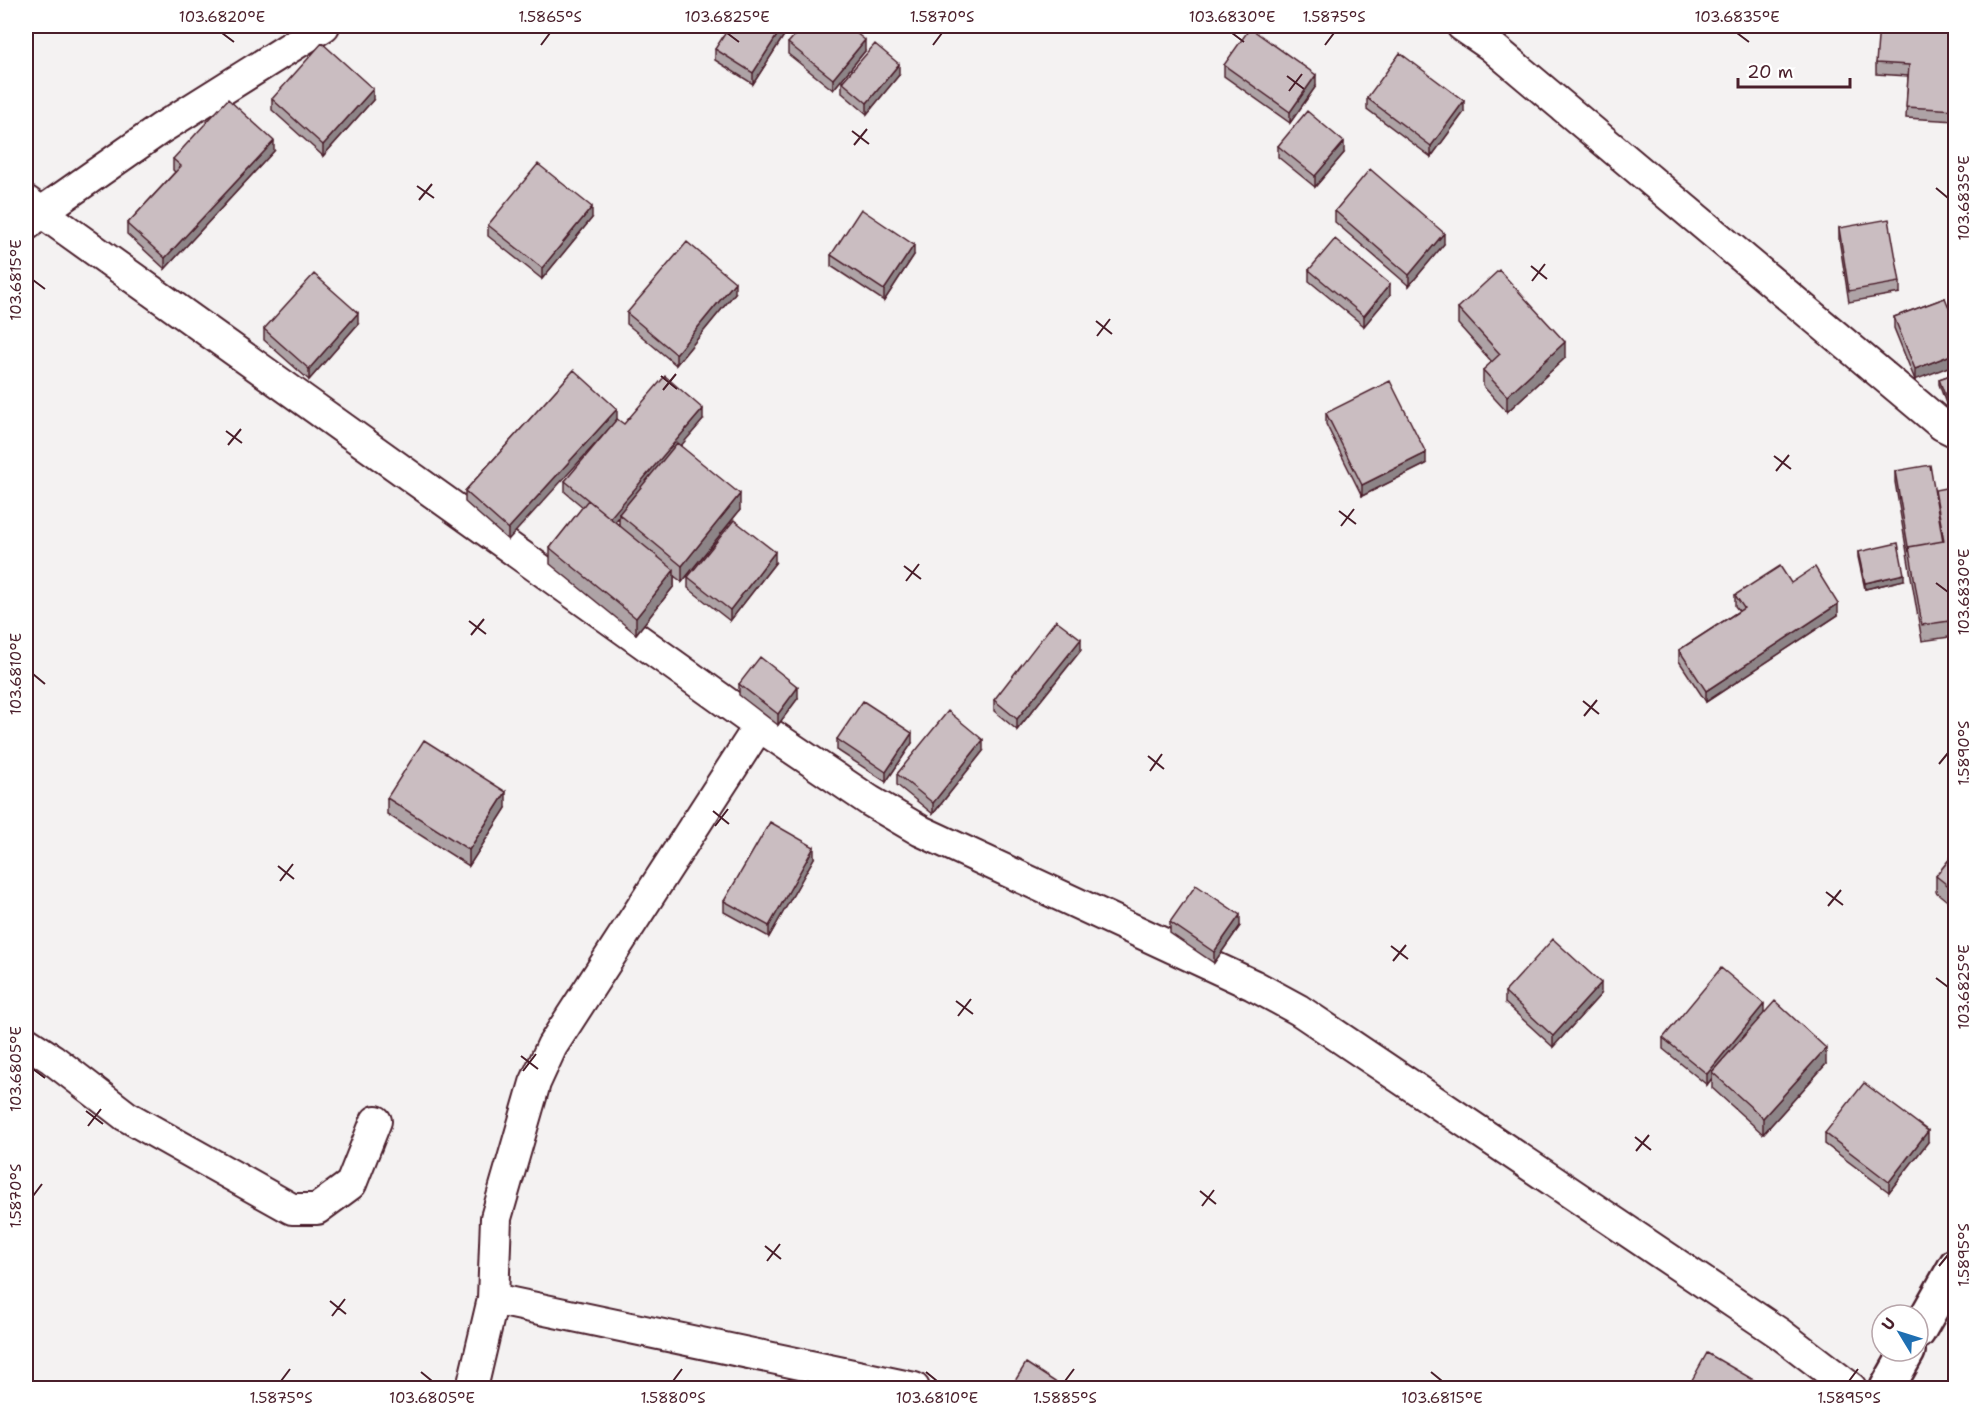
<svg xmlns="http://www.w3.org/2000/svg" width="1981" height="1414" font-family="'Shantell Sans',sans-serif">
<rect width="100%" height="100%" fill="#f4f2f2"/>
<filter id="ink" filterUnits="userSpaceOnUse"><feTurbulence type="fractalNoise" baseFrequency=".0167" numOctaves="2"/><feDisplacementMap in="SourceGraphic" scale="12" xChannelSelector="R" yChannelSelector="G"/><feConvolveMatrix kernelMatrix="1 2 1 2 8 2 1 2 1" color-interpolation-filters="sRGB"/></filter>
<g filter="url(#ink)">
<g fill="none" stroke-linecap="round" stroke-linejoin="round">
<defs>
<path id="minor" d="M 1462,26 L 1491,46 L 1942,425 L 1956,432
M 26,201 L 759,726 L 870,801 L 921,831 L 1253,985 L 1299,1010 L 1779,1333 L 1851,1388
M 28,224 L 40,213 L 160,129 L 324,26
M 759,726 L 552,1046 L 535,1083 L 496,1218 L 493,1299 L 914,1388
M 26,1042 L 52,1059 L 126,1116 L 292,1209 L 317,1209 L 351,1184 L 376,1121
M 472,1388 L 493,1299"/>
<path id="tertiary" d="M 1918,1332 L 1956,1265
M 1887,1388 L 1908,1351"/>
</defs>
<use href="#minor" stroke="#4a1f2b" stroke-width="34"/>
<use href="#tertiary" stroke="#4a1f2b" stroke-width="38"/>
<use href="#minor" stroke="#fff" stroke-width="30"/>
<use href="#tertiary" stroke="#fff" stroke-width="33"/>
</g>
<path fill="#aea3a6" stroke="#4a1f2b" stroke-width="1.5" fill-rule="evenodd" d="M 790,26 L 753,84 L 715,60 L 715,49 Z
M 1956,26 L 1956,121 L 1906,118 L 1908,76 L 1876,74 L 1876,63 Z
M 788,43 L 865,51 L 833,90 L 788,54 Z
M 1224,65 L 1316,86 L 1290,123 L 1224,76 Z
M 899,75 L 867,114 L 842,93 L 842,82 Z
M 1367,98 L 1464,112 L 1431,157 L 1367,109 Z
M 272,99 L 373,100 L 323,156 L 272,110 Z
M 1278,146 L 1344,153 L 1315,187 L 1278,157 Z
M 274,151 L 165,269 L 127,234 L 127,224 L 175,172 L 173,170 L 173,159 Z
M 1335,211 L 1444,244 L 1409,286 L 1335,222 Z
M 592,218 L 542,279 L 488,236 L 488,225 Z
M 1839,228 L 1900,282 L 1900,293 L 1849,302 L 1839,239 Z
M 831,255 L 914,255 L 884,301 L 831,266 Z
M 1309,270 L 1390,295 L 1364,326 L 1309,281 Z
M 735,293 L 676,365 L 627,324 L 627,313 Z
M 1945,298 L 1915,380 L 1894,328 L 1894,317 Z
M 1458,308 L 1565,358 L 1507,412 L 1483,386 L 1483,370 L 1492,362 L 1458,324 Z
M 358,324 L 309,380 L 264,340 L 264,329 Z
M 574,370 L 508,540 L 465,502 L 465,491 Z
M 1956,373 L 1956,422 L 1953,423 L 1939,384 L 1939,379 Z
M 1326,413 L 1426,464 L 1362,496 L 1326,424 Z
M 703,420 L 680,446 L 740,510 L 682,582 L 674,576 L 674,586 L 636,634 L 550,564 L 550,548 L 583,507 L 565,492 L 565,481 L 624,424 ZM 619,517 L 619,525 L 615,522 Z
M 1895,471 L 1935,494 L 1956,486 L 1956,636 L 1922,641 L 1895,482 Z
M 1858,552 L 1904,580 L 1865,589 L 1858,557 Z
M 775,563 L 730,621 L 688,588 L 688,577 Z
M 1791,583 L 1838,615 L 1706,702 L 1679,661 L 1679,650 L 1739,611 L 1735,606 L 1735,595 Z
M 1081,650 L 1017,730 L 994,711 L 994,700 Z
M 739,684 L 798,698 L 778,725 L 739,695 Z
M 837,739 L 912,743 L 886,782 L 837,750 Z
M 983,751 L 933,814 L 897,785 L 897,774 Z
M 387,798 L 506,808 L 469,866 L 387,814 Z
M 1956,851 L 1956,908 L 1936,892 L 1936,876 Z
M 814,858 L 769,937 L 724,912 L 724,901 Z
M 1170,922 L 1240,926 L 1214,963 L 1170,933 Z
M 1505,992 L 1601,994 L 1553,1047 L 1505,1003 Z
M 1764,1014 L 1826,1064 L 1763,1134 L 1712,1088 L 1712,1078 L 1707,1085 L 1663,1049 L 1663,1038 Z
M 1825,1133 L 1928,1142 L 1889,1192 L 1825,1144 Z"/>
<path fill="#8d8487" stroke="#4a1f2b" stroke-width="1.5" d="M 783,26 L 790,26 L 753,84 L 753,73 Z
M 865,40 L 865,51 L 833,90 L 833,79 Z
M 899,64 L 899,75 L 867,114 L 867,103 Z
M 1316,75 L 1316,86 L 1290,123 L 1290,112 Z
M 373,89 L 373,100 L 323,156 L 323,145 Z
M 1464,101 L 1464,112 L 1431,157 L 1431,146 Z
M 274,141 L 274,151 L 165,269 L 165,258 Z
M 1344,142 L 1344,153 L 1315,187 L 1315,176 Z
M 592,207 L 592,218 L 542,279 L 542,268 Z
M 1444,233 L 1444,244 L 1409,286 L 1409,275 Z
M 914,245 L 914,255 L 884,301 L 884,290 Z
M 735,282 L 735,293 L 676,365 L 676,354 Z
M 1390,284 L 1390,295 L 1364,326 L 1364,316 Z
M 358,313 L 358,324 L 309,380 L 309,369 Z
M 1565,342 L 1565,358 L 1507,412 L 1507,396 Z
M 1956,353 L 1956,364 L 1915,380 L 1915,369 Z
M 617,409 L 617,420 L 508,540 L 508,529 Z
M 703,409 L 703,420 L 621,516 L 619,514 L 619,517 L 609,529 L 609,518 Z
M 1956,416 L 1956,422 L 1953,423 L 1953,417 Z
M 1426,453 L 1426,464 L 1362,496 L 1362,485 Z
M 740,494 L 740,510 L 682,582 L 682,566 Z
M 775,552 L 775,563 L 730,621 L 730,610 Z
M 674,570 L 674,586 L 636,634 L 636,618 Z
M 1904,574 L 1904,580 L 1865,589 L 1865,583 Z
M 1838,604 L 1838,615 L 1706,702 L 1706,691 Z
M 1081,639 L 1081,650 L 1017,730 L 1017,719 Z
M 798,687 L 798,698 L 778,725 L 778,714 Z
M 912,733 L 912,743 L 886,782 L 886,772 Z
M 983,740 L 983,751 L 933,814 L 933,803 Z
M 506,792 L 506,808 L 469,866 L 469,850 Z
M 814,847 L 814,858 L 769,937 L 769,926 Z
M 1240,915 L 1240,926 L 1214,963 L 1214,952 Z
M 1601,983 L 1601,994 L 1553,1047 L 1553,1036 Z
M 1764,1004 L 1764,1015 L 1712,1072 L 1712,1078 L 1707,1085 L 1707,1074 Z
M 1826,1048 L 1826,1064 L 1763,1134 L 1763,1118 Z
M 1928,1131 L 1928,1142 L 1889,1192 L 1889,1182 Z"/>
<path fill="#cabdc1" stroke="#4a1f2b" stroke-width="1.5" d="M 730,26 L 783,26 L 753,73 L 715,49 Z
M 803,26 L 847,26 L 865,40 L 833,79 L 788,43 Z
M 1879,26 L 1956,26 L 1956,110 L 1906,107 L 1909,65 L 1876,63 Z
M 1250,28 L 1316,75 L 1290,112 L 1224,65 Z
M 322,43 L 373,89 L 323,145 L 272,99 Z
M 875,44 L 899,64 L 867,103 L 842,82 Z
M 1400,53 L 1464,101 L 1431,146 L 1367,98 Z
M 228,99 L 274,141 L 165,258 L 127,224 L 181,166 L 173,159 Z
M 1307,111 L 1344,142 L 1315,176 L 1278,146 Z
M 538,164 L 592,207 L 542,268 L 488,225 Z
M 1370,169 L 1444,233 L 1409,275 L 1335,211 Z
M 861,209 L 914,245 L 884,290 L 831,255 Z
M 1889,219 L 1900,282 L 1849,291 L 1839,228 Z
M 1335,239 L 1390,284 L 1364,316 L 1309,270 Z
M 687,242 L 735,282 L 676,354 L 627,313 Z
M 1499,270 L 1565,342 L 1507,396 L 1483,370 L 1500,354 L 1458,308 Z
M 314,274 L 358,313 L 309,369 L 264,329 Z
M 1945,298 L 1956,324 L 1956,353 L 1915,369 L 1894,317 Z
M 574,370 L 617,409 L 508,529 L 465,491 Z
M 1956,373 L 1956,416 L 1953,417 L 1939,379 Z
M 665,376 L 703,409 L 610,518 L 565,481 L 617,419 L 624,424 Z
M 1390,381 L 1426,453 L 1362,485 L 1326,413 Z
M 677,443 L 740,494 L 682,566 L 619,514 Z
M 1930,465 L 1943,541 L 1909,547 L 1909,552 L 1895,471 Z
M 1956,486 L 1956,620 L 1922,625 L 1909,547 L 1944,541 L 1935,490 Z
M 588,500 L 674,570 L 636,618 L 550,548 Z
M 734,520 L 775,552 L 730,610 L 688,577 Z
M 1898,543 L 1904,574 L 1865,583 L 1858,552 Z
M 1780,566 L 1791,583 L 1815,567 L 1838,604 L 1706,691 L 1679,650 L 1744,608 L 1735,595 Z
M 1056,620 L 1081,639 L 1017,719 L 994,700 Z
M 760,657 L 798,687 L 778,714 L 739,684 Z
M 863,701 L 912,733 L 886,772 L 837,739 Z
M 948,711 L 983,740 L 933,803 L 897,774 Z
M 424,740 L 506,792 L 469,850 L 387,798 Z
M 770,822 L 814,847 L 769,926 L 724,901 Z
M 1956,851 L 1956,892 L 1936,876 Z
M 1196,885 L 1240,915 L 1214,952 L 1170,922 Z
M 1553,939 L 1601,983 L 1553,1036 L 1505,992 Z
M 1721,968 L 1764,1004 L 1707,1074 L 1663,1038 Z
M 1775,1001 L 1826,1048 L 1763,1118 L 1712,1072 Z
M 1864,1083 L 1928,1131 L 1889,1182 L 1825,1133 Z
M 1707,1353 L 1759,1383 L 1756,1389 L 1687,1389 Z
M 1026,1363 L 1066,1389 L 1010,1389 Z"/>
</g>
<path fill="none" stroke="#4a1f2b" stroke-width="2" d="M 222,33 L 234,42M 727,33 L 739,42M 1232,33 L 1244,42M 1737,33 L 1749,42M 541,45 L 550,33M 933,45 L 942,33M 1325,45 L 1334,33M 1287,76 L 1304,89M 1289,91 L 1302,74M 852,131 L 869,144M 854,145 L 867,129M 417,186 L 434,198M 1936,188 L 1948,198M 419,200 L 432,184M 1531,266 L 1547,279M 33,280 L 45,289M 1532,281 L 1545,264M 1096,321 L 1112,334M 1097,336 L 1110,319M 661,376 L 677,389M 663,390 L 676,374M 226,431 L 242,443M 228,445 L 241,429M 1774,456 L 1791,469M 1776,471 L 1789,455M 1339,511 L 1356,524M 1341,526 L 1354,509M 904,566 L 921,579M 906,581 L 919,564M 1936,583 L 1948,592M 469,621 L 486,634M 471,635 L 484,619M 33,674 L 45,684M 1583,701 L 1599,714M 1584,716 L 1597,700M 1148,756 L 1164,769M 1939,764 L 1948,753M 1150,771 L 1162,754M 713,811 L 729,824M 715,826 L 728,809M 278,866 L 294,879M 280,881 L 293,864M 1826,892 L 1843,905M 1828,906 L 1841,890M 1391,946 L 1408,959M 1393,961 L 1406,945M 1936,978 L 1948,987M 956,1001 L 973,1014M 958,1016 L 971,999M 521,1056 L 538,1069M 33,1069 L 45,1078M 523,1071 L 536,1054M 86,1111 L 103,1124M 88,1126 L 101,1109M 1635,1137 L 1651,1150M 1636,1151 L 1649,1135M 1200,1191 L 1216,1204M 33,1196 L 42,1184M 1202,1206 L 1214,1190M 765,1246 L 781,1259M 767,1261 L 780,1244M 1939,1266 L 1948,1255M 330,1301 L 346,1314M 332,1316 L 345,1299M 421,1372 L 432,1381M 926,1372 L 937,1381M 1431,1372 L 1442,1381M 281,1381 L 290,1369M 673,1381 L 682,1369M 1065,1381 L 1074,1369M 1849,1381 L 1858,1369"/>
<rect width="1981" height="1414" fill="none" stroke="#fff" stroke-width="66"/>
<g transform="translate(1900 1333) rotate(308)"><circle r="28" fill="#ffffff" stroke="#b7a5aa" stroke-width="1.5"/>
<path d="M0-4.5L10 22L0 15L-10 22Z" fill="#1f6fb2"/>
<text y="-9" font-size="16" font-weight="bold" text-anchor="middle" fill="#4a1f2b">U</text>
</g>
<path d="M1738 78v9h112v-9" fill="none" stroke="#4a1f2b" stroke-width="3"/>
<text x="1747" y="78" font-size="18" fill="#4a1f2b" stroke="#ffffff" stroke-width="4.5" paint-order="stroke">20 m</text>
<rect x="33" y="33" width="1915" height="1348" fill="none" stroke="#4a1f2b" stroke-width="2"/>
<g font-size="15" text-anchor="middle" fill="#4a1f2b">
<text x="222" y="22">103.6820°E</text>
<text x="550" y="22">1.5865°S</text>
<text x="727" y="22">103.6825°E</text>
<text x="942" y="22">1.5870°S</text>
<text x="1232" y="22">103.6830°E</text>
<text x="1334" y="22">1.5875°S</text>
<text x="1737" y="22">103.6835°E</text>
<text transform="translate(1964 198) rotate(-90)" y="5">103.6835°E</text>
<text transform="translate(16 280) rotate(-90)" y="5">103.6815°E</text>
<text transform="translate(1964 592) rotate(-90)" y="5">103.6830°E</text>
<text transform="translate(16 674) rotate(-90)" y="5">103.6810°E</text>
<text transform="translate(1964 753) rotate(-90)" y="5">1.5890°S</text>
<text transform="translate(1964 987) rotate(-90)" y="5">103.6825°E</text>
<text transform="translate(16 1069) rotate(-90)" y="5">103.6805°E</text>
<text transform="translate(16 1196) rotate(-90)" y="5">1.5870°S</text>
<text transform="translate(1964 1255) rotate(-90)" y="5">1.5895°S</text>
<text x="281" y="1403">1.5875°S</text>
<text x="432" y="1403">103.6805°E</text>
<text x="673" y="1403">1.5880°S</text>
<text x="937" y="1403">103.6810°E</text>
<text x="1065" y="1403">1.5885°S</text>
<text x="1442" y="1403">103.6815°E</text>
<text x="1849" y="1403">1.5895°S</text>
</g>
</svg>
